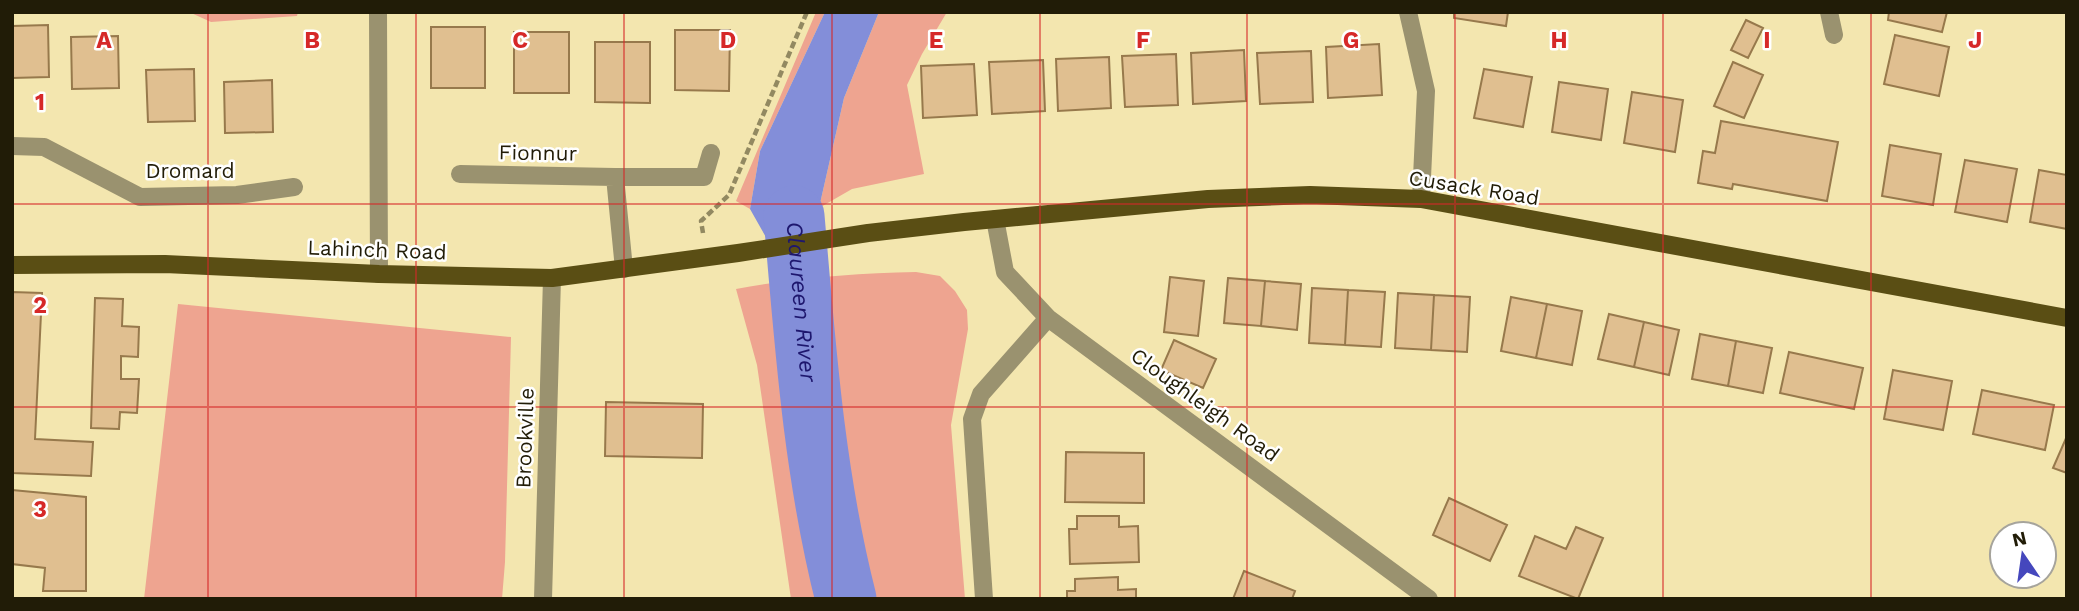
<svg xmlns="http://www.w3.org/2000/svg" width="2079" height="611" font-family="'Work Sans',sans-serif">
<rect width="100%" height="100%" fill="#f3e6af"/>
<path fill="#eea490" d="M 189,12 L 298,12 L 297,16 L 211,22 Z
M 816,12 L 825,12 L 760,151 L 750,209 L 736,201 Z
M 879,12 L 947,12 L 922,54 L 907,85 L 924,174 L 852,189 L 819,208 L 844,98 Z
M 916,272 L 940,276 L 955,291 L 967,310 L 968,329 L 951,425 L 965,599 L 791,599 L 757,365 L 736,289 C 796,278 856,273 916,272 Z
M 178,304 L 511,337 L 505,562 L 502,599 L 144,599 Z"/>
<path fill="#838ed9" d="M 825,12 L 879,12 L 844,98 L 819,208 L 801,299 L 750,209 L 760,151 Z"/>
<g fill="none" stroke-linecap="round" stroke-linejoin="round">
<path stroke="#838ed9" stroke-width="61" id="s1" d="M 794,216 C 805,344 814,474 846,599"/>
</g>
<path fill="#e0bf90" stroke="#97794c" stroke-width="2" d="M 1454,12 L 1508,12 L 1506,26 L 1454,18 Z
M 1889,12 L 1947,12 L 1942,32 L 1888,20 Z
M 1746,20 L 1763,28 L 1748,58 L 1731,50 Z
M 48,25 L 49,77 L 12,78 L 12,26 Z
M 431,27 L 485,27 L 485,88 L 431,88 Z
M 675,30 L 730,30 L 729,91 L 675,90 Z
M 514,32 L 569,32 L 569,93 L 514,93 Z
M 1895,35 L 1949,47 L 1939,96 L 1884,84 Z
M 118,36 L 119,88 L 72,89 L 71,37 Z
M 595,42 L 650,42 L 650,103 L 595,102 Z
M 1379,44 L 1382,95 L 1328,98 L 1326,47 Z
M 1244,50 L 1246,101 L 1193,104 L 1191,53 Z
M 1311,51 L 1313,102 L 1260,104 L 1257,53 Z
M 1176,54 L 1178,105 L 1125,107 L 1122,56 Z
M 1109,57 L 1111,108 L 1058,111 L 1056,59 Z
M 1043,60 L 1045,111 L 992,114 L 989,62 Z
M 1733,62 L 1763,75 L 1744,118 L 1714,106 Z
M 974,64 L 977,115 L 923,118 L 921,66 Z
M 194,69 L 195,121 L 148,122 L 146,70 Z
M 1484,69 L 1532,77 L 1523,127 L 1474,118 Z
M 272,80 L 273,132 L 225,133 L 224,82 Z
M 1559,82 L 1608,89 L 1601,140 L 1552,132 Z
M 1632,92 L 1683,100 L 1675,152 L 1624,143 Z
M 1721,121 L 1838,142 L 1827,201 L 1733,184 L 1732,189 L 1698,183 L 1703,151 L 1715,153 Z
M 1890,145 L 1941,154 L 1933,205 L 1882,196 Z
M 1965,160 L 2017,169 L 2007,222 L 1955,212 Z
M 2039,170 L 2067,175 L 2067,229 L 2030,222 Z
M 1170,277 L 1204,281 L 1198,336 L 1164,332 Z
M 1228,278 L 1265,281 L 1261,326 L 1224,323 Z
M 1265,281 L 1301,284 L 1297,330 L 1261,326 Z
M 1312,288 L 1348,290 L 1345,345 L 1309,343 Z
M 1348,290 L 1385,292 L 1381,347 L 1345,345 Z
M 12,292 L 42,293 L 35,439 L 93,442 L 91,476 L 12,473 Z
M 1398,293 L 1434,295 L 1431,350 L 1395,348 Z
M 1434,295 L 1470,297 L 1467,352 L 1431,350 Z
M 1511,297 L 1547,304 L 1536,358 L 1501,351 Z
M 95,298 L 123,299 L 122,326 L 139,327 L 138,357 L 121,356 L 121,379 L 139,379 L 137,413 L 120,412 L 119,429 L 91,428 Z
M 1547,304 L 1582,311 L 1572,365 L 1536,358 Z
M 1609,314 L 1644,322 L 1634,367 L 1598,359 Z
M 1644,322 L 1679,330 L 1669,375 L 1634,367 Z
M 1700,334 L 1736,341 L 1728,386 L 1692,379 Z
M 1174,340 L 1216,359 L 1203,388 L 1161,370 Z
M 1736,341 L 1772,348 L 1763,393 L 1728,386 Z
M 1789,352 L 1863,368 L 1854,409 L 1780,393 Z
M 1893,370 L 1952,381 L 1943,430 L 1884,419 Z
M 1982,390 L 2054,405 L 2045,450 L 1973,434 Z
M 606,402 L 703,404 L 702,458 L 605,456 Z
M 2067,436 L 2067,473 L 2053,468 Z
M 1066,452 L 1144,453 L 1144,503 L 1065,502 Z
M 12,490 L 86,497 L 86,591 L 43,591 L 45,568 L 12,564 Z
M 1449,498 L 1507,525 L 1490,561 L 1433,535 Z
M 1077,516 L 1119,516 L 1119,527 L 1138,526 L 1139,562 L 1070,564 L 1069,529 L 1077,529 Z
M 1576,527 L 1603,538 L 1578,599 L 1519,576 L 1535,536 L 1566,549 Z
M 1244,571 L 1295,591 L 1292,599 L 1233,599 Z
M 1118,577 L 1118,590 L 1136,589 L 1136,599 L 1067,599 L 1067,591 L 1075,591 L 1075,579 Z"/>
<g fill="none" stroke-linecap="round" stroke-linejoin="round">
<path stroke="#928961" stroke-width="4.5" stroke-dasharray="7 3.5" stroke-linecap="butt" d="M 703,233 L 701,221 L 729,195 L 807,12"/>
<path stroke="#9a926f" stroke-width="18" d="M 378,12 L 379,274
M 1408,12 L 1426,91 L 1421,199
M 1829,12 L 1834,35
M 12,146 L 44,147 L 140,197 L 237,195 L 294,187
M 460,174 L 615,177 L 624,269
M 615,177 L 704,177 L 711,153
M 995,219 L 1005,272 L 1048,318 L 1429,599
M 543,599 L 552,278
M 984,599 L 972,419 L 981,394 L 1048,318"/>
<path stroke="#5a4e14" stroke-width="18" d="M 12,265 L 165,264 L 379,274 L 552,278 L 738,253 L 868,233 L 964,222 L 1208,199 L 1310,195 L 1421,199 L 2067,318"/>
</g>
<path fill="none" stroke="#d62828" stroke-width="2" stroke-opacity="0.55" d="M 208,12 L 208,599M 416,12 L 416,599M 624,12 L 624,599M 832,12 L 832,599M 1040,12 L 1040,599M 1247,12 L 1247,599M 1455,12 L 1455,599M 1663,12 L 1663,599M 1871,12 L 1871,599M 12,204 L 2067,204M 12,407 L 2067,407"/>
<g text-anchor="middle" stroke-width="5" stroke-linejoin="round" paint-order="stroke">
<g font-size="21" fill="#211c07" stroke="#fff">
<text transform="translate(538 153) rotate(1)" y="7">Fionnur</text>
<text x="190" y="178">Dromard</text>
<text transform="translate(1474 188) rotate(9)" y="7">Cusack Road</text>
<text transform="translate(377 250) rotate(2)" y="7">Lahinch Road</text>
<text transform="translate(1205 405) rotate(36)" y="7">Cloughleigh Road</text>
<text transform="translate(525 438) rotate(-88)" y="7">Brookville</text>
</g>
<g font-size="23" font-style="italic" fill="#1e176e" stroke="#fff">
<text dy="8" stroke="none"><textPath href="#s1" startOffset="86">Claureen River</textPath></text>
</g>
</g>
<g font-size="23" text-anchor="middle" font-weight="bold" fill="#d62828" stroke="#fff" stroke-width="5" stroke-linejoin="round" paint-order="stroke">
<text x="104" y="48">A</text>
<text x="312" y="48">B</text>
<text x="520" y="48">C</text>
<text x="728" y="48">D</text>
<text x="936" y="48">E</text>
<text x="1143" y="48">F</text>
<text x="1351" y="48">G</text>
<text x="1559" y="48">H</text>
<text x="1767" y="48">I</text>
<text x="1975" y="48">J</text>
<text x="40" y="110">1</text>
<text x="40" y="313">2</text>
<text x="40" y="517">3</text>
</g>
<rect width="2079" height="611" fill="none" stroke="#211c07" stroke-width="28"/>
<g transform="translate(2023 555) rotate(347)"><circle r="33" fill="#ffffff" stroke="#a6a49c" stroke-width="2"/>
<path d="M0-5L12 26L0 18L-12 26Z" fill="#4547bd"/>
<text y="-10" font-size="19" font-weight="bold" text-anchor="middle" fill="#211c07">N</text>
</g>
</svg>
